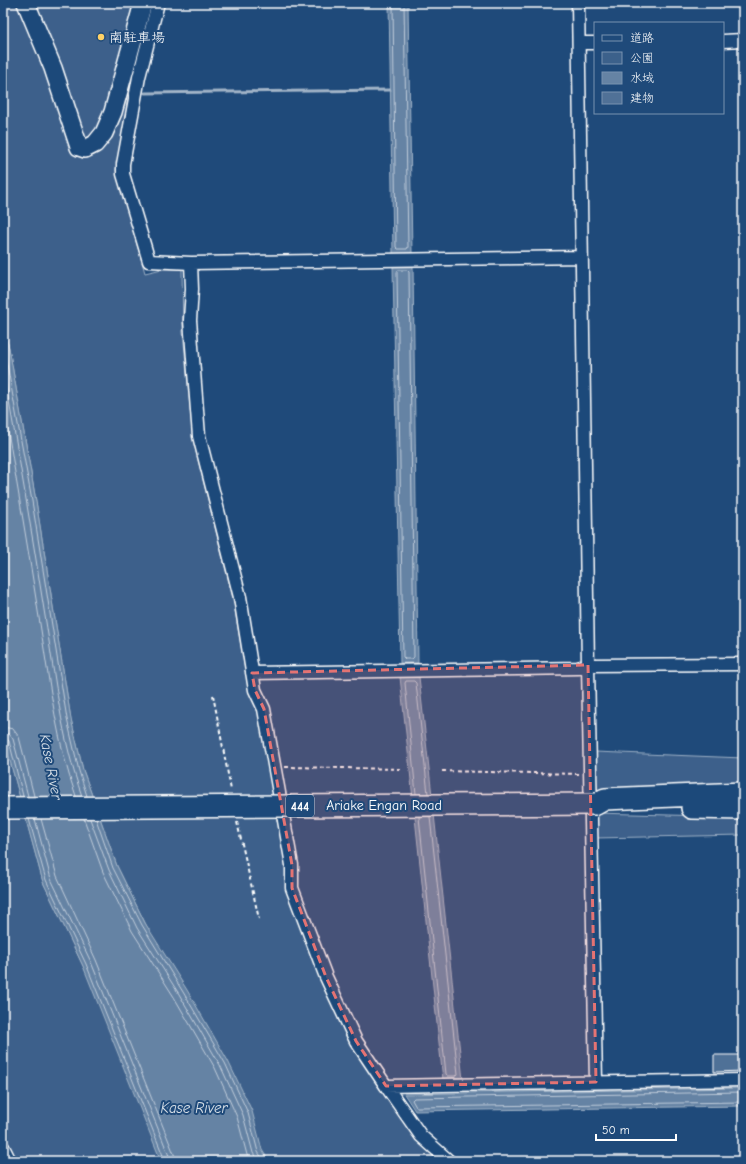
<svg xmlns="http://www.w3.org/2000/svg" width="746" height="1164" font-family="'Comic Neue','Klee One',sans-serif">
<rect width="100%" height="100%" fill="#1f4a7a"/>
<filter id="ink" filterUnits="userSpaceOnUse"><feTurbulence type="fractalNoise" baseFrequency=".025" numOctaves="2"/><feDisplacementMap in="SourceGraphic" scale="8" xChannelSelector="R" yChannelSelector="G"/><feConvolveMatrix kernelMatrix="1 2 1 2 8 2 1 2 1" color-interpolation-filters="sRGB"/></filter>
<g filter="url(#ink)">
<path fill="#3c618b" stroke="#9eb0c5" d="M 3,3 L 139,3 L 92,154 L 149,3 L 156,3 L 134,79 L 116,170 L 145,273 L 162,269 L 182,269 L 183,332 L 193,440 L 233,599 L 249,693 L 259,709 L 288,862 L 319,976 L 416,1138 L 439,1161 L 263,1161 L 117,866 L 83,770 L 71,719 L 36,501 L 9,348 L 3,326 Z
M 3,735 L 43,882 L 83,966 L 191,1161 L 3,1161 Z
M 595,752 L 743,758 L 743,780 L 733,787 L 597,792 Z
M 595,813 L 743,817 L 743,835 L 595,838 Z"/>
<path fill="#6583a4" stroke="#a3b5c8" d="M 389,3 L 408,3 L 412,253 L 393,254 Z
M 393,266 L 413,266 L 418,663 L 400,663 Z
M 3,326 L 9,348 L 36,501 L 71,719 L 83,770 L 117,866 L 145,923 L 187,990 L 228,1061 L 252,1111 L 262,1150 L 269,1161 L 161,1161 L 83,966 L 43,882 L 3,735 Z
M 400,677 L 419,677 L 463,1080 L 443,1080 Z
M 743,1088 L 743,1106 L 415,1111 L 404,1094 Z"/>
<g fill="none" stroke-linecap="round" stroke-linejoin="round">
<path stroke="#c1cddb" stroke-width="1" d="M 393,3 L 396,247 L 398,249 L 407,249 L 408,247 L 404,3
M 399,270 L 407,270 L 409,272 L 414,657 L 412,659 L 405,659 L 403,657 L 397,272 Z
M 3,342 L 32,501 L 67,719 L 79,771 L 87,796
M 3,368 C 18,450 32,533 45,616 C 55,676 61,738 82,796
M 3,402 C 16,478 29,554 41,630 C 50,686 57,743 76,796
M 3,727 L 13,729 L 19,737 L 34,796
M 3,733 L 9,734 L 13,739 L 28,796
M 3,738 L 7,739 L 9,741 L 23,796
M 416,794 L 405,683 L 406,681 L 414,681 L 416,683 L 428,794
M 419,817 L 446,1074 L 448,1076 L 456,1076 L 458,1074 L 430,817
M 29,819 L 46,880 L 86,964 L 164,1158 L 164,1161
M 35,819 L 51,879 L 91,962 L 169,1156 L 169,1161
M 41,819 L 57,876 L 96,960 L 174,1154 L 175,1161
M 84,819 L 103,872 L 132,931 L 174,997 L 215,1068 L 237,1117 L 247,1155 L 251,1161
M 90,819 L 109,870 L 137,928 L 179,994 L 220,1065 L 243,1115 L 253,1153 L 258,1161
M 96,819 L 113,868 L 142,925 L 183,992 L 225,1063 L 248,1113 L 258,1152 L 264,1161
M 743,1092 L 414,1098 L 412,1100 L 416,1107 L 418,1107 L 743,1102"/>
<path stroke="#a3b5c8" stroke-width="3" d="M 145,93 L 390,90"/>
</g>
<path fill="#507197" stroke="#fff" d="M 714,1055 L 743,1055 L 743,1071 L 714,1072 Z"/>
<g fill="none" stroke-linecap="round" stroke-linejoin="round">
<defs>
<path id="street" d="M 158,3 L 139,77 L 123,164 L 123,174 L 149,261 L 191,263 L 581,257
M 578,3 L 588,665 L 596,1082
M 723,41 L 743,40
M 579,43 L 595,43
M 191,263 L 192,289 L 190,320 L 199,436 L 240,597 L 255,690 L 264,709 L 292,865 L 292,888 L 326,977 L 356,1041 L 386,1086 L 421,1136 L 449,1161
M 252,673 L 578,668 L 588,665 L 743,664
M 386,1086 L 743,1080
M 3,1147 L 10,1161"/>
<path id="secondary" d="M 26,3 L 53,68 L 79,147 L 85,149 L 95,144 L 104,133 L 113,112 L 143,3"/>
<path id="highway" d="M 596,804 L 605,799 L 743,793
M 692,808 L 743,809"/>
</defs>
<use href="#street" stroke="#fff" stroke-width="15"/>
<use href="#secondary" stroke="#fff" stroke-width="20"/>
<use href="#highway" stroke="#fff" stroke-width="24"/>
<path stroke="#fff" stroke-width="2" stroke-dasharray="4 3" stroke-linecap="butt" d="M 213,695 L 231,790
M 285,767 L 402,769
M 442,771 L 579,774
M 237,822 L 259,919"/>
<use href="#street" stroke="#1f4a7a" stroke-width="12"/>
<use href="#secondary" stroke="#1f4a7a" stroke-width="17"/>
<use href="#highway" stroke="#1f4a7a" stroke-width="21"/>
<defs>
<path id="highway-bridge" d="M 3,808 L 596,804"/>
</defs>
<use href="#highway-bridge" stroke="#fff" stroke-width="24" stroke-linecap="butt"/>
<use href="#highway-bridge" stroke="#1f4a7a" stroke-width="21"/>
</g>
</g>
<path fill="#e47373" fill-opacity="0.2" stroke="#e47373" stroke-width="3" stroke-dasharray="8 5" stroke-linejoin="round" d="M 588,665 L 596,1082 L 386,1086 L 356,1041 L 326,977 L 292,888 L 292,865 L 264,709 L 255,690 L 252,673 Z"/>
<circle fill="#ffd166" stroke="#1f4a7a" stroke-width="1.5" cx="101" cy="37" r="4"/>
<g text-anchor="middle" stroke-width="4" stroke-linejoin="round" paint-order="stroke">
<rect fill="#1f4a7a" stroke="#bcc9d7" stroke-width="1" x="286" y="795" width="28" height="22" rx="3"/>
<g font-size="13" font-weight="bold" fill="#fff">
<text x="300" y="811">444</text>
</g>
<g font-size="14" fill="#fff" stroke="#1f4a7a" text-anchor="start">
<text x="109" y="42">南駐車場</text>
</g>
<g font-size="14" fill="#fff" stroke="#1f4a7a">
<text x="384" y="810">Ariake Engan Road</text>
</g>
<g font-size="15" font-style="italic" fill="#d8e0e8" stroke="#1f4a7a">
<text transform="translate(51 767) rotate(79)" y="5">Kase River</text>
<text x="194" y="1113">Kase River</text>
</g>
</g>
<rect width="746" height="1164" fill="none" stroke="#1f4a7a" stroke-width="16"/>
<rect x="8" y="8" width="730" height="1148" fill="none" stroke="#fff" stroke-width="1.5" filter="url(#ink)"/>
<rect x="594" y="22" width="130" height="92" fill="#1f4a7a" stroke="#7992af"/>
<rect x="602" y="35" width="20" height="6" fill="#1f4a7a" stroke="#7992af"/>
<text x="630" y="42" font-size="12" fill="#ffffff">道路</text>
<rect x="602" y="52" width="20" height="12" fill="#3c618b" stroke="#7992af"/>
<text x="630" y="62" font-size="12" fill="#ffffff">公園</text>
<rect x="602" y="72" width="20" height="12" fill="#6583a4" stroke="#7992af"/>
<text x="630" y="82" font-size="12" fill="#ffffff">水域</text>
<rect x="602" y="92" width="20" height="12" fill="#507197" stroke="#7992af"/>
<text x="630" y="102" font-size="12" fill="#ffffff">建物</text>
<path d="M596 1134v6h80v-6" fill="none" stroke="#ffffff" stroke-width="2"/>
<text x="602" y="1134" font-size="12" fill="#ffffff" stroke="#1f4a7a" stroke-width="3" paint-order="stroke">50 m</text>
</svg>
